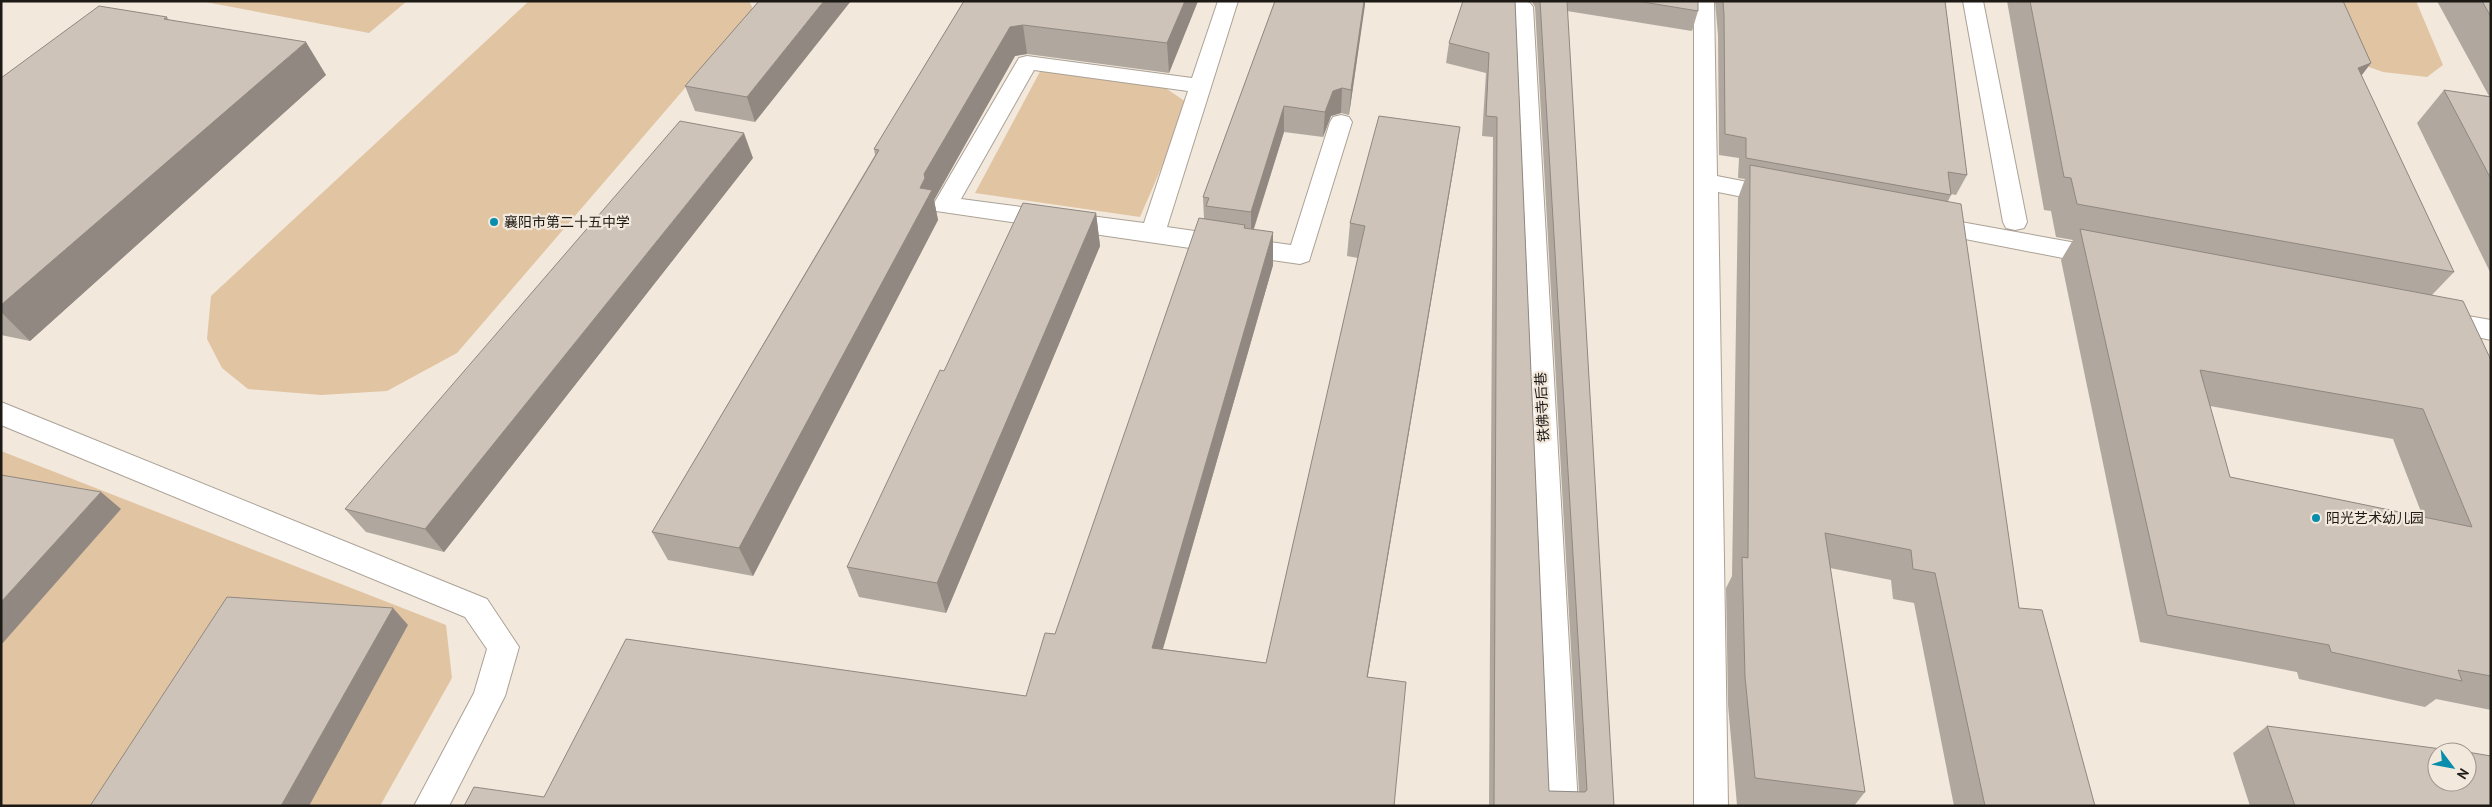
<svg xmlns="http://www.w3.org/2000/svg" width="2492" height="807" font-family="'PT Sans','Noto Sans SC',sans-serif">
<rect width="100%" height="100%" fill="#f2e8dc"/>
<path fill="#e1c4a2" d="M 200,1 L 407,1 L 369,33 Z
M 529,1 L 749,1 L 753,9 L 457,353 L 387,391 L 321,395 L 248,389 L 222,368 L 207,339 L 211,296 Z
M 2318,1 L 2416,1 L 2443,65 L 2427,77 L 2383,72 L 2341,57 Z
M 1043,66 L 1158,83 L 1189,104 L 1140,217 L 975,193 Z
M 1,451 L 446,625 L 452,678 L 380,806 L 1,806 Z"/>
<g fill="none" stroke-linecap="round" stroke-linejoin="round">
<defs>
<path id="minor" d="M 1218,1 L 1238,1 L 1167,227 L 1291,245 L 1330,122 L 1333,117 L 1341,115 L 1349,117 L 1352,122 L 1309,261 L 1300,264 L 936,211 L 933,205 L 1019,58 L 1027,56 L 1192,78 ZM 1034,70 L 1188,91 L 1144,223 L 961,199 Z
M 1474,1 L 1525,1 L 1530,3 L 1533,7 L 1578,806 L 1544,806 L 1513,12 L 1477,5 Z
M 1694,1 L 1714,1 L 1717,176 L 1778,188 L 1786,190 L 1790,196 L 1786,202 L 1778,204 L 1718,192 L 1728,806 L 1694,806 Z
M 1963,1 L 1983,1 L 2027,222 L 2024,228 L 2015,230 L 2006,228 L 2003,222 Z
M 1928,216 L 2104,248 L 2113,251 L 2117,257 L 2113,263 L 2104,266 L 1919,230 L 1916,224 L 1919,218 Z
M 2439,311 L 2491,320 L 2491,340 L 2430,327 L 2426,320 L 2430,313 Z
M 1,402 L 487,599 L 519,647 L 505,696 L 449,806 L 414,806 L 474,693 L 487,649 L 465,617 L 1,425 Z"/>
</defs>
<use href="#minor" stroke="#aba196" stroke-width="2"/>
<use href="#minor" fill="#fff" fill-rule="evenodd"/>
</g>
<path fill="#b0a89e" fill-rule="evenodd" d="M 759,1 L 755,122 L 695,111 L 685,86 Z
M 964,1 L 1198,1 L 1169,73 L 1027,54 L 1015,56 L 934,200 L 938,220 L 753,576 L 668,560 L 652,532 L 875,155 L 874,149 Z
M 1275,1 L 1365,1 L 1349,115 L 1341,113 L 1331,116 L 1323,137 L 1284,132 L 1254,229 L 1273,265 L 1163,649 L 1266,663 L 1358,258 L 1347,256 L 1350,223 L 1460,127 L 1367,677 L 544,797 L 1026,696 L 1055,634 L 1204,219 L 1203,197 Z
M 1515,1 L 1549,791 L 1579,792 L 1535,7 L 1532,2 L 1530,1 L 1698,1 L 1698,11 L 1692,31 L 1567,11 L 1614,806 L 1489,806 L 1493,137 L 1482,136 L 1486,73 L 1446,63 L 1449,43 Z
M 1715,1 L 1945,1 L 1967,175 L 1956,195 L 1951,194 L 1951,195 L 1948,201 L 2019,608 L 2095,806 L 1954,806 L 1914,603 L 1893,599 L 1891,580 L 1830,568 L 1865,792 L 1854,806 L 1746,806 L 1737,805 L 1728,705 L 1726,588 L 1732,576 L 1738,198 L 1745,179 L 1738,178 L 1739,158 L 1719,155 L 1718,35 Z
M 2007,1 L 2343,1 L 2371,63 L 2361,75 L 2454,272 L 2432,295 L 2491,360 L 2491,710 L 2436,699 L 2425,707 L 2299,679 L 2297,672 L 2140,642 L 2061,260 L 2073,240 L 2056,237 L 2051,211 L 2044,210 ZM 2210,406 L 2393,439 L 2423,517 L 2230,477 Z
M 2437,1 L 2491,1 L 2491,274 L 2417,123 L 2444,90 L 2489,96 Z
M 167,17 L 169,20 L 326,75 L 30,341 L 1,335 L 1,78 Z
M 753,158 L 444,552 L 366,532 L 345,509 Z
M 1096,213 L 1100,246 L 946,613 L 859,597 L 847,567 L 944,371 Z
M 2267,726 L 2491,806 L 2250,806 L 2233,753 Z"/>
<path fill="#908881" d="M 824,1 L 851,1 L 755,122 L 747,97 Z
M 1185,1 L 1198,1 L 1169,73 L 1167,43 Z
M 1364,1 L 1365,1 L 1365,5 L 1349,115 L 1351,90 Z
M 1023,25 L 1027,54 L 1015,56 L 934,200 L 938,220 L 753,576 L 739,548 L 920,188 L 924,174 L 1010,27 Z
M 306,42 L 326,75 L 30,341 L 1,312 L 1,305 Z
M 2371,63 L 2346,96 L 2358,68 Z
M 1342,88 L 1341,113 L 1331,116 L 1323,137 L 1325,112 L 1333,91 Z
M 1284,106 L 1284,132 L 1251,237 L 1251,212 Z
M 1460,127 L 1455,160 L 1363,705 L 1367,677 Z
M 744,133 L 753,158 L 444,552 L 425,529 Z
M 1096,213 L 1100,246 L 946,613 L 937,583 Z
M 1273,232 L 1273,265 L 1155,676 L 1152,648 Z
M 101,492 L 121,509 L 1,645 L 1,602 Z
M 393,608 L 408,625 L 309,806 L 281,806 Z"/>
<path fill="#cdc3b8" stroke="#908881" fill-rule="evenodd" d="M 759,1 L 824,1 L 747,97 L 685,86 Z
M 964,1 L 1185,1 L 1167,43 L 1023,25 L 1010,27 L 924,174 L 925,178 L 920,188 L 932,190 L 739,548 L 652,532 L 879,150 L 874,149 Z
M 1275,1 L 1364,1 L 1351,90 L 1342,88 L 1333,91 L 1325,112 L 1284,106 L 1251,212 L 1206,206 L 1209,198 L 1203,197 Z
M 1463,1 L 1515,1 L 1549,791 L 1585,792 L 1587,790 L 1540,1 L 1567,1 L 1614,806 L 1494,806 L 1497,117 L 1486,116 L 1489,53 L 1449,43 Z
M 1637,1 L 1698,1 L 1698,11 Z
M 1723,1 L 1945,1 L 1967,175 L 1948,172 L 1951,195 L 1746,158 L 1746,138 L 1725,134 L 1724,15 Z
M 2030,1 L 2343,1 L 2371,63 L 2358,68 L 2454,272 L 2077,204 L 2071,178 L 2064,177 Z
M 2482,1 L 2491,1 L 2491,17 Z
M 99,6 L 167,17 L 164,19 L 306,42 L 1,305 L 1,78 Z
M 2444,90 L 2491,97 L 2491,179 Z
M 1379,116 L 1460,127 L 1367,677 L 1406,682 L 1394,806 L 464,806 L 474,787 L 544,797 L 626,639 L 1026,696 L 1045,633 L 1055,634 L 1199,218 L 1245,225 L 1244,228 L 1273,232 L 1152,648 L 1266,663 L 1365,226 L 1350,223 Z
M 680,121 L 744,133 L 425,529 L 345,509 Z
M 1750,165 L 1961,204 L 2019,608 L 2042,610 L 2095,806 L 1985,806 L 1935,573 L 1913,569 L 1911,550 L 1825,533 L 1865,792 L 1755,778 L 1745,677 L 1742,557 L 1748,558 Z
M 1023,203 L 1096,213 L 937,583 L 847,567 L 940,370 L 944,371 Z
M 2080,229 L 2463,301 L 2491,360 L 2491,676 L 2458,670 L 2462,681 L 2331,652 L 2329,645 L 2167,615 ZM 2200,370 L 2423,409 L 2472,527 L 2230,477 Z
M 1,475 L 101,492 L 1,602 Z
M 227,597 L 393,608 L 281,806 L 90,806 Z
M 2267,726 L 2464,752 L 2437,752 L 2437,782 L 2467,782 L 2467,752 L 2491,756 L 2491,806 L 2295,806 Z"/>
<g fill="#088dac" stroke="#f2e8dc" stroke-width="2">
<circle cx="494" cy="222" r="5"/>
<circle cx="2316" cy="518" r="5"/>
</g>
<g text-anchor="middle" stroke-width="4.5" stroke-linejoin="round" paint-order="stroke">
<g font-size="14" fill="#1d1915" stroke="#f2e8dc" text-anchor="start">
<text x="504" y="227">襄阳市第二十五中学</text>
<text x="2326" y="523">阳光艺术幼儿园</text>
</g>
<g font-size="14" fill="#1d1915" stroke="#f2e8dc">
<text transform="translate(1542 407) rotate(-93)" y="5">铁佛寺后巷</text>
</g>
</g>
<rect width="2492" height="807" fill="none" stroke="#1d1915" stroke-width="5"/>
<g transform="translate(2452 767) rotate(122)"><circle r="24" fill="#f2e8dc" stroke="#9d958c"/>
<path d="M0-4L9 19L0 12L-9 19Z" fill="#088dac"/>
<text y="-8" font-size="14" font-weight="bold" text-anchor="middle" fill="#1d1915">N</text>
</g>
</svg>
